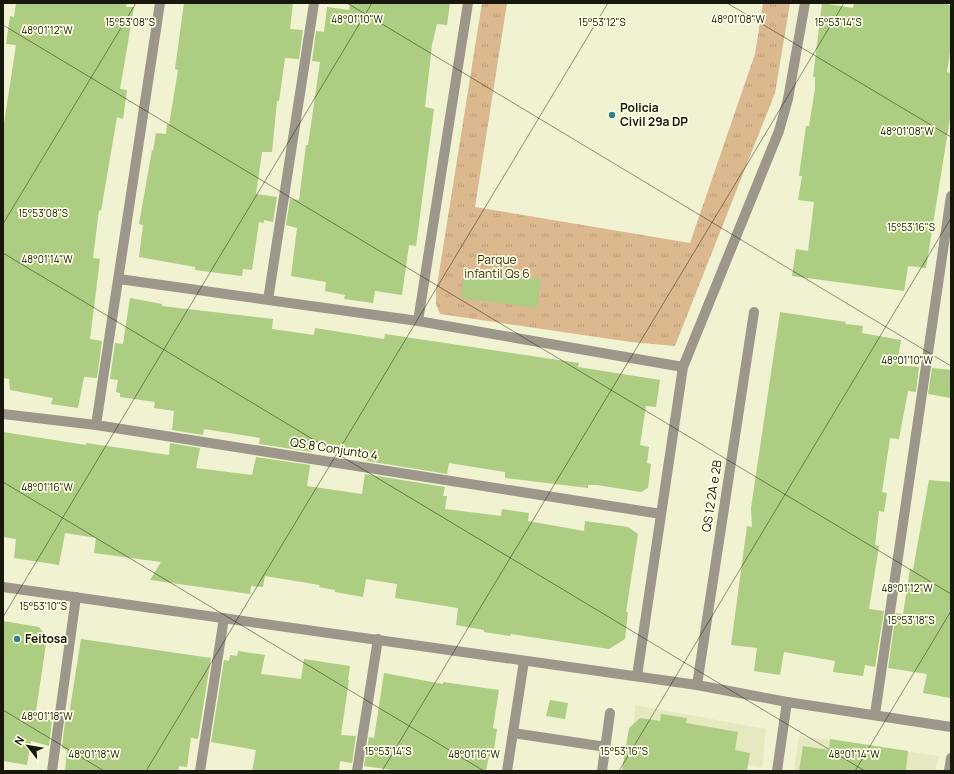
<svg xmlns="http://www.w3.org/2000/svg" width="954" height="774" font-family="Manrope,sans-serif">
<defs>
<pattern id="park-tufts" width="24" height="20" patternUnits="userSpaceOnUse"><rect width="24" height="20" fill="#dbb88e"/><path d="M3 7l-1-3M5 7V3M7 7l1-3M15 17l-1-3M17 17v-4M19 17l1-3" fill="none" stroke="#bb9d79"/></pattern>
</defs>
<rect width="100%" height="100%" fill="#f0f2d1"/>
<path fill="#e6e8bf" d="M 635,705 L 766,729 L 762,767 L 632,747 Z
M 799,736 L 939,756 L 935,771 L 794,771 Z"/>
<path fill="url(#park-tufts)" d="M 482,3 L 507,3 L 475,207 L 690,243 L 755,54 L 763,3 L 790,3 L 775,93 L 675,346 L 631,342 L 440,314 L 436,304 L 436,292 Z"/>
<path fill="#accd82" d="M 16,3 L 127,3 L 126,7 L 134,7 L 120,89 L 127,90 L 123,119 L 117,117 L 101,211 L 99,210 L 93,258 L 100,259 L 90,339 L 102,341 L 97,378 L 84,377 L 78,408 L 51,404 L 53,398 L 10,390 L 9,379 L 3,378 L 3,130 L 16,45 L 6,44 L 10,16 L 14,17 Z
M 184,3 L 293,3 L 290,29 L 303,30 L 299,59 L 285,58 L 279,101 L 277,101 L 272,152 L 262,152 L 256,194 L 277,197 L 273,222 L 264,220 L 264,223 L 259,222 L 252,270 L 243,269 L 242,276 L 195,270 L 195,267 L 139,257 L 143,225 L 139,224 L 152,150 L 153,151 L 156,133 L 166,134 L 167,124 L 169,125 L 178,70 L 175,69 Z
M 350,3 L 450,3 L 447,25 L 437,24 L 432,45 L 425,107 L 434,109 L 416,246 L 409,245 L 402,295 L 375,291 L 373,303 L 344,299 L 345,295 L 325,291 L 326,282 L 291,276 L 297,228 L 286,225 L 290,199 L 299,200 L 306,145 L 308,145 L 320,62 L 312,61 L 316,31 L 324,32 L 327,7 L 349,10 Z
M 822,3 L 853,8 L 854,3 L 948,3 L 948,5 L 951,5 L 951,46 L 947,72 L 951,73 L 951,112 L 926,268 L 908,266 L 904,291 L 792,276 L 796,249 L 808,251 L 814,202 L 798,200 L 802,176 L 799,176 L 806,126 L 809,126 L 815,89 L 815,77 L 813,77 Z
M 464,269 L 541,279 L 537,308 L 461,298 Z
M 130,298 L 162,304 L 162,306 L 273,319 L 272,329 L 314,335 L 315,328 L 384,339 L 385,334 L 579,363 L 578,367 L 660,380 L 656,407 L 646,406 L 640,445 L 649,447 L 647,463 L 651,464 L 648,488 L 641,492 L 597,485 L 588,485 L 588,488 L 505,478 L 505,472 L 449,463 L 447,474 L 367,461 L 369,452 L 313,443 L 312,452 L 259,444 L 260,438 L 204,429 L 203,435 L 172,430 L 174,411 L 154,408 L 155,402 L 120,397 L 120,393 L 116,392 L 118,380 L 110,379 L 115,343 L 123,344 Z
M 780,312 L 846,322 L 845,324 L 863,326 L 862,333 L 901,340 L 897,365 L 919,367 L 916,392 L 908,391 L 899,439 L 890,438 L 882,492 L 887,493 L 884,512 L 879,511 L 875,545 L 879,546 L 869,609 L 884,611 L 875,667 L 865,665 L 863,676 L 833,672 L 835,661 L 784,652 L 780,675 L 754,671 L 757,648 L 731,645 L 747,526 L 752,527 L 751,508 Z
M 932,368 L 951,370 L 951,398 L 928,394 Z
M 3,432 L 86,445 L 86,443 L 169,455 L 170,443 L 200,448 L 196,468 L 252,475 L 256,457 L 310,465 L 307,486 L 362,494 L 365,474 L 445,487 L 443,496 L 447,496 L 445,509 L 501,516 L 502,509 L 529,513 L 528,521 L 584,531 L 585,521 L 628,527 L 638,534 L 626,612 L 628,612 L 625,639 L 609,649 L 511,634 L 510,636 L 484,632 L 484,630 L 456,625 L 458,608 L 395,598 L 397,584 L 366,579 L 363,597 L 335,592 L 335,590 L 319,587 L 320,585 L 265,576 L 263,587 L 251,586 L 250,594 L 150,580 L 161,562 L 94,553 L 96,538 L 65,533 L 59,565 L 14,558 L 16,539 L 3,537 Z
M 929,480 L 951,482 L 950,698 L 923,693 L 927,674 L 888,668 L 896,613 L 903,614 L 910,569 L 913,570 Z
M 3,621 L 39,627 L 47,637 L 35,718 L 52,720 L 49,746 L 31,741 L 27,765 L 3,761 Z
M 81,639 L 211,658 L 198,739 L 191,738 L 187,767 L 179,766 L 178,771 L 65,771 L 67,750 L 62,748 L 65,721 L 68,721 Z
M 238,651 L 265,655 L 261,674 L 301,679 L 304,659 L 350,666 L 348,680 L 349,680 L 341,735 L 356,736 L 352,763 L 340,761 L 339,771 L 252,771 L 256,750 L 211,742 L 224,660 L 229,661 L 230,655 L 237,656 Z
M 384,673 L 443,684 L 443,682 L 499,690 L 493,728 L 497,729 L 493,757 L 489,756 L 486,771 L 399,771 L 364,766 L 369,737 L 374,738 Z
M 550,700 L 568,703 L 565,719 L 546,716 Z
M 661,714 L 687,718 L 686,723 L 738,732 L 735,750 L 750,753 L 747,771 L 622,771 L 629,728 L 640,718 L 660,721 Z
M 830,739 L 908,751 L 906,771 L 799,771 L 803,746 L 829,750 Z"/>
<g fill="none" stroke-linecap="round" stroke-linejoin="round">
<path stroke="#9c978a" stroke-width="10" d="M 119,279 L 418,321 L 683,367
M 268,300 L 314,3
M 418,321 L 468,3
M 3,414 L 96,425 L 661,514
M 96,425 L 160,3
M 637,676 L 683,367 L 779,131 L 788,99 L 805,3
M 697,685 L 754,312
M 875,714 L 951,196
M 513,733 L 606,747
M 52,771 L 76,597
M 200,771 L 224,618
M 357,771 L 378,639
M 507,771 L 524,661
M 602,771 L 610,713
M 777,771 L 787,702
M 949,771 L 951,758"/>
<path stroke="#9c978a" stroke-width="10" d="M 3,587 L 697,685 L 787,702 L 951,727"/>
</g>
<path fill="none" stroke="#17170b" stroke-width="1" stroke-opacity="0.45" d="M 347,3 L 951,366M 727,3 L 951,137M 3,25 L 951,594M 3,224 L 136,3M 3,253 L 865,771M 3,482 L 484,771M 3,617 L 372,3M 3,710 L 104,771M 146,771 L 608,3M 382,771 L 844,3M 619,771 L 951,218M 855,771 L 951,611"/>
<g fill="#388087" stroke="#fdffe4" stroke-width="1.5">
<circle cx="612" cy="115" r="4"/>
<circle cx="17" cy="639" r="4"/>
</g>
<g text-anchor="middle" stroke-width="3.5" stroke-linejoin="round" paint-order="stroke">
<g font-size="12" font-weight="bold" fill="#17170b" stroke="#fdffe4" text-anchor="start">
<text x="620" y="112">Policia<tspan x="620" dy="14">Civil 29a DP</tspan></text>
<text x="25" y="643">Feitosa</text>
</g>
<g font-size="12" fill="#402a0c" stroke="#fdffe4">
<text x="497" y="264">Parque<tspan x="497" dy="14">infantil Qs 6</tspan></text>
</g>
<g font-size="12" fill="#17170b" stroke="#fdffe4">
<text transform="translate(334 449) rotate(9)" y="4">QS 8 Conjunto 4</text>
<text transform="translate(712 496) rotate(-81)" y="4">QS 12 2A e 2B</text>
</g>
</g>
<g font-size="10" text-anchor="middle" fill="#17170b" stroke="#fdffe4" stroke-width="3.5" stroke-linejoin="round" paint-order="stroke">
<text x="357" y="23">48°01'10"W</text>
<text x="738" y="23">48°01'08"W</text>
<text x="130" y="26">15°53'08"S</text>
<text x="602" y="26">15°53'12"S</text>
<text x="838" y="26">15°53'14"S</text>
<text x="47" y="34">48°01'12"W</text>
<text x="907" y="135">48°01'08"W</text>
<text x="43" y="217">15°53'08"S</text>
<text x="911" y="231">15°53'16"S</text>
<text x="47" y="263">48°01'14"W</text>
<text x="907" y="364">48°01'10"W</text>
<text x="47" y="491">48°01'16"W</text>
<text x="907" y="592">48°01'12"W</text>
<text x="43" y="610">15°53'10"S</text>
<text x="911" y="624">15°53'18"S</text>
<text x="47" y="720">48°01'18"W</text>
<text x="388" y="755">15°53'14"S</text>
<text x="624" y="755">15°53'16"S</text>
<text x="94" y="758">48°01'18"W</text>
<text x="474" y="758">48°01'16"W</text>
<text x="854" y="758">48°01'14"W</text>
</g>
<rect width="954" height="774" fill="none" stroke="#17170b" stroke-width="8"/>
<g transform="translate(28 746) rotate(301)" stroke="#fdffe4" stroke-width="3" paint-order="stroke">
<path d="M0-3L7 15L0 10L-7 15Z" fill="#17170b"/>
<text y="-6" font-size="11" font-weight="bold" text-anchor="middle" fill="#17170b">N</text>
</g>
</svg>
